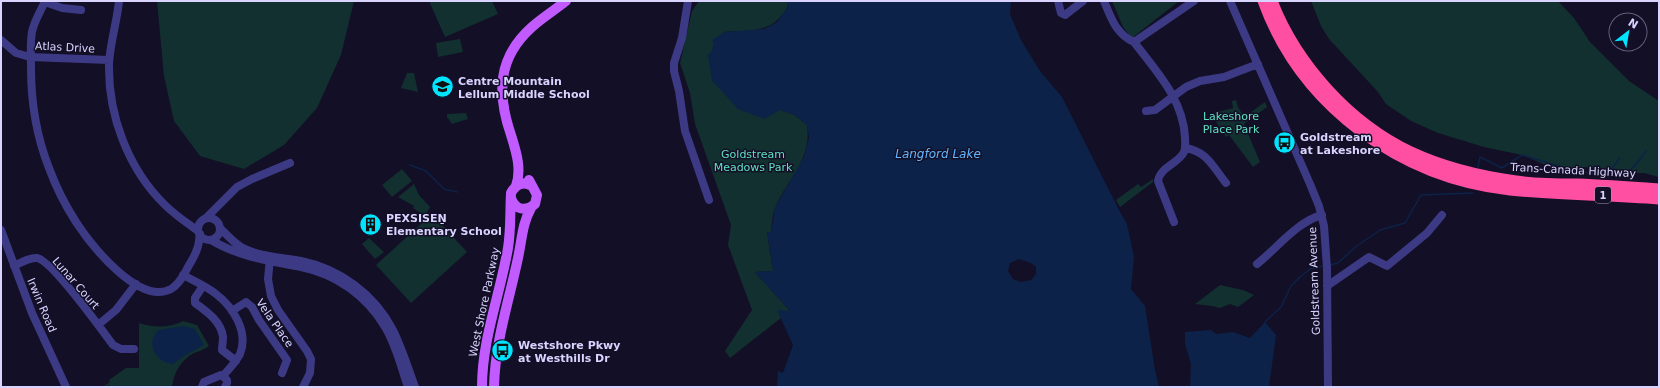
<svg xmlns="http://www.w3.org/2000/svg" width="1660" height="388" font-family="'DejaVu Sans',sans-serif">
<rect width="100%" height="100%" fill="#130f26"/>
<path fill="#12302f" d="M 157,1 L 354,1 L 341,55 L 317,108 L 284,145 L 244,169 L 200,156 L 174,121 L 164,76 Z
M 429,1 L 492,1 L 498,14 L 445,37 Z
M 699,1 L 788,1 C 788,8 786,10 782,15 C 767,34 746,30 724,32 L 714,44 L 712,51 L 712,80 L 723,91 L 795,115 L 807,125 C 812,160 789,177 776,206 C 772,214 772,225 771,233 L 767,232 L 773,271 L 755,272 L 790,311 L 730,358 L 725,351 L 752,310 L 728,245 L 731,225 L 695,124 L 690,93 L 680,63 L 692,11 Z
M 1112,1 L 1179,1 L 1132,38 L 1123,27 Z
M 1311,1 L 1558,1 L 1574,18 L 1590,42 L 1629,81 L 1659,101 L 1659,177 L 1644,173 L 1628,173 L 1601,168 L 1579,167 L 1557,170 L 1522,155 L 1484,147 L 1438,133 L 1411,121 L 1386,104 L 1378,92 L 1329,39 L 1321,26 Z
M 460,39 L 463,52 L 438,57 L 436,43 Z
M 407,73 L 414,73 L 418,92 L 401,88 Z
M 1236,100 L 1238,107 L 1244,117 L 1265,102 L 1267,107 L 1244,124 L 1260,162 L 1253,167 L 1229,135 L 1226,137 L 1216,122 L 1214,113 L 1233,108 L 1232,101 Z
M 447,114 L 466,113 L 468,119 L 452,124 L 447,117 Z
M 402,169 L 412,181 L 392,197 L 382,185 Z
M 1153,179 L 1153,182 L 1120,207 L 1116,200 L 1138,184 L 1141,187 Z
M 414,184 L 419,195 L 430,207 L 425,216 L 413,208 L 414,206 L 398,197 Z
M 432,214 L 467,252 L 411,303 L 376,265 Z
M 369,238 L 384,252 L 375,259 L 362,244 Z
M 1220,285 L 1243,290 L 1254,295 L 1238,307 L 1230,304 L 1220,308 L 1212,306 L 1195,304 Z
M 183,321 L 197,325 L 209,346 C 204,350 199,351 194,353 C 181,360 174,372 172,387 L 111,387 L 109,385 L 103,387 L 110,382 L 109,380 L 126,368 L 139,368 L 139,323 C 153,328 170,328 183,321 Z"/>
<path fill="#0c2248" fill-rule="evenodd" d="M 788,1 L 1011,1 L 1010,14 L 1021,40 L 1040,71 L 1062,97 L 1119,210 L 1127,224 L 1134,257 L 1131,289 L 1145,306 L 1155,370 L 1159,387 L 777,387 L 778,371 L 783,373 L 793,345 L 777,310 L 790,311 L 755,272 L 773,271 L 767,231 L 771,233 L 775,207 L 804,157 L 809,138 L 807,125 L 795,115 L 780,110 L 764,119 L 738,109 L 712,80 L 708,55 L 712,51 L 714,44 L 712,40 L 724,32 L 764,29 L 777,22 L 788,7 ZM 1019,259 L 1031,263 L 1036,267 L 1036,274 L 1031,280 L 1021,282 L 1013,279 L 1008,271 L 1010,263 Z
M 1265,322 L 1276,335 L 1269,387 L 1190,387 L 1191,364 L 1185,344 L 1185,332 L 1211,330 L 1216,334 L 1233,332 L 1250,338 Z
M 184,326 L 195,329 L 204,345 L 184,356 L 173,364 C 156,363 145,344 158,330 Z"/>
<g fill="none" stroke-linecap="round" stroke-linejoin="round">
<path stroke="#0c2248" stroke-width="1.5" d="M 410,165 L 426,171 L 444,189 L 457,192
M 1478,167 L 1480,157 L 1502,168 L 1522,155 L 1572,170 L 1594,174 L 1609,172 L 1620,158
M 1610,172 C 1626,180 1638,163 1646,151
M 1330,265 L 1338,263 L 1354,248 L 1380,230 L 1405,223 L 1421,195 L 1473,193
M 1265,322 L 1281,307 L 1291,286 L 1300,277 L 1310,269 L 1324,266"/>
<path stroke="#3d3a85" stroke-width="8" d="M 45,1 C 41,11 34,21 32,32 C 30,43 31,56 31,68 C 31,103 36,135 49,168 C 56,187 65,205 76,222 C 91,245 139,306 171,289 C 178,285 182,278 186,271 C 189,264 195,257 197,249 C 199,245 199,239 200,234
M 119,1 C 117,22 110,43 109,64 C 108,115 128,169 165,205 C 175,215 187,223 198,231
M 688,1 L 682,38 L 674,63 L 674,71 L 679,91 L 685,131 L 709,200
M 1058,1 L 1061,13 L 1065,15 L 1083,1
M 1104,1 C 1111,18 1116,34 1134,42
M 1230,1 L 1310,184 L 1319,206 L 1324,226 L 1327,268 L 1328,387
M 45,2 L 62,8 L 81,10
M 1,40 L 16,53 L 30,57 L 109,60
M 1134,42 C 1156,71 1183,99 1185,137 C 1185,142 1186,147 1184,152 C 1178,164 1160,167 1158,181 L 1174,222
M 1134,42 L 1194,1
M 1146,111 L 1155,110 L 1186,87 L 1200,81 L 1224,77 L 1258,64
M 1185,148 C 1207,151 1213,167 1226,183
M198 229a11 11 0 1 1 22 0a11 11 0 1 1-22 0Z
M 206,218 L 237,187 L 252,179 L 290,163
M 221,229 C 227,235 233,242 241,247 C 258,257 282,257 301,261 C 340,269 374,294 393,330 C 402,348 408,368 415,387
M 1,230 L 32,313 L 66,387
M 211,240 C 239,257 270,261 301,267 C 336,274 367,296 385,327 C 396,345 401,367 408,387
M 270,258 L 268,279 L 271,296 L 278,310 L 307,351 L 311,359 L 310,373 L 303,387
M 1257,264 C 1276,249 1298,221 1322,215
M 14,266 C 20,263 30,257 37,258 C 51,260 102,330 113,345 L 121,349 L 134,349
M 183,275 C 194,281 206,286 216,294 C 233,307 249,332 240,354 C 236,362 229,369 223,376
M 203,286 L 195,298 L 195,303 C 207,312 221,321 223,337 C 223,342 222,346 222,350 L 236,361
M 1327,286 L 1369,257 L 1387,266 L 1427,233 L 1442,215
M 232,311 L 246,302 L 252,307 L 259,320 L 287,360 L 282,373
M 98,325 L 116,310 L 136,284
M 202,387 L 204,382 L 221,375 L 227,380 L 227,383 L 225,387"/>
<path stroke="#c25bff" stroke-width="10" d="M 516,186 C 522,169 516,151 511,135 C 497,94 497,58 532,27 C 543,17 555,10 566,1
M 511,198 C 515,210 526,212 535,204 L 537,195 L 529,180
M 482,387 C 482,339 500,295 508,248 C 511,230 510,211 511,193 C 516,184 523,181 532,186
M 494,387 C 495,342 509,301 518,258 C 522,240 522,224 531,208"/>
<path stroke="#ff4fa3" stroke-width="11" d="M 1263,1 C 1301,106 1400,178 1510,190 C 1560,195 1610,195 1659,199
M 1272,1 C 1297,65 1350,123 1411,152 C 1445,168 1480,176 1516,181 C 1536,184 1557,184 1577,184 C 1604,185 1632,187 1659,189"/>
</g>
<defs>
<symbol id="school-disc" viewBox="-11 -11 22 22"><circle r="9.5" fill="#00e5ff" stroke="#130f26"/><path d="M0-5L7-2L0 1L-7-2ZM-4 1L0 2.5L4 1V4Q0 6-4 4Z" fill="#111"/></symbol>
<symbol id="bus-disc" viewBox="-11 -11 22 22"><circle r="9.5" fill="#00e5ff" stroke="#130f26"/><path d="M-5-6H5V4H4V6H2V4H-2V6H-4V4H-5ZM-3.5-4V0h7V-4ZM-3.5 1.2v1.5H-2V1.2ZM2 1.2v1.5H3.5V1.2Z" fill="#111"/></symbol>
<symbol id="building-disc" viewBox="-11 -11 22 22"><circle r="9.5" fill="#00e5ff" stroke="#130f26"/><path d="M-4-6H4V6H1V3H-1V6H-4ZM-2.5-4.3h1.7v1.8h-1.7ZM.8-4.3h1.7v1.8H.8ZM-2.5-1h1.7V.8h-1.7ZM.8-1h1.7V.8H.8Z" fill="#111"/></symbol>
</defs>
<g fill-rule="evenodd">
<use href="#school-disc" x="430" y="74" width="25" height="25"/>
<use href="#bus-disc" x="1272" y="130" width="25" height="25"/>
<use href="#building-disc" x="358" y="212" width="25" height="25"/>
<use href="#bus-disc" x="490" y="338" width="25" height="25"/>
</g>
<g text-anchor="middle" stroke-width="3" stroke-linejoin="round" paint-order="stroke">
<rect fill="#130f26" stroke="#9e99be" stroke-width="1" x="1595" y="187" width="16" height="16" rx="3"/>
<g font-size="10" font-weight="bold" fill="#d9d4ff">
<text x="1603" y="199">1</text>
</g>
<g font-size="11" fill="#d9d4ff" stroke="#130f26">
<text transform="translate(65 47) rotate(3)" y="4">Atlas Drive</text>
<text transform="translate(1573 170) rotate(3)" y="4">Trans-Canada Highway</text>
<text transform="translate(1314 281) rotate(-92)" y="4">Goldstream Avenue</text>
<text transform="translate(76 283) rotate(49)" y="4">Lunar Court</text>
<text transform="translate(484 302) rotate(-78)" y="4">West Shore Parkway</text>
<text transform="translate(42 305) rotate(67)" y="4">Irwin Road</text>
<text transform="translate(275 323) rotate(55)" y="4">Vela Place</text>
</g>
<g font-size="11" font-weight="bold" fill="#d9d4ff" stroke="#130f26" text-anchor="start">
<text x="458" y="85">Centre Mountain<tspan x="458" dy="13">Lellum Middle School</tspan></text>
<text x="1300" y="141">Goldstream<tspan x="1300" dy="13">at Lakeshore</tspan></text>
<text x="386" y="222">PEXSISEṈ<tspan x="386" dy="13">Elementary School</tspan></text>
<text x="518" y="349">Westshore Pkwy<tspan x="518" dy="13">at Westhills Dr</tspan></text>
</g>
<g font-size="11" fill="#5fe0c0" stroke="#130f26">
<text x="1231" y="120">Lakeshore<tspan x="1231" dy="13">Place Park</tspan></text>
<text x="753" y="158">Goldstream<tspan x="753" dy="13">Meadows Park</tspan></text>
</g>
<g font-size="12" font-style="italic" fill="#62b6ff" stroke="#130f26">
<text x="938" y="158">Langford Lake</text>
</g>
</g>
<rect width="1660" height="388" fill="none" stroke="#d9d4ff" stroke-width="4"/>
<g transform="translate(1628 32) rotate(31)"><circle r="19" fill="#130f26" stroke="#625e7d"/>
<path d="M0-3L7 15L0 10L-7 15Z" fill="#00e5ff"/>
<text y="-6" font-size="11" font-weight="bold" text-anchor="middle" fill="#d9d4ff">N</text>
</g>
</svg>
